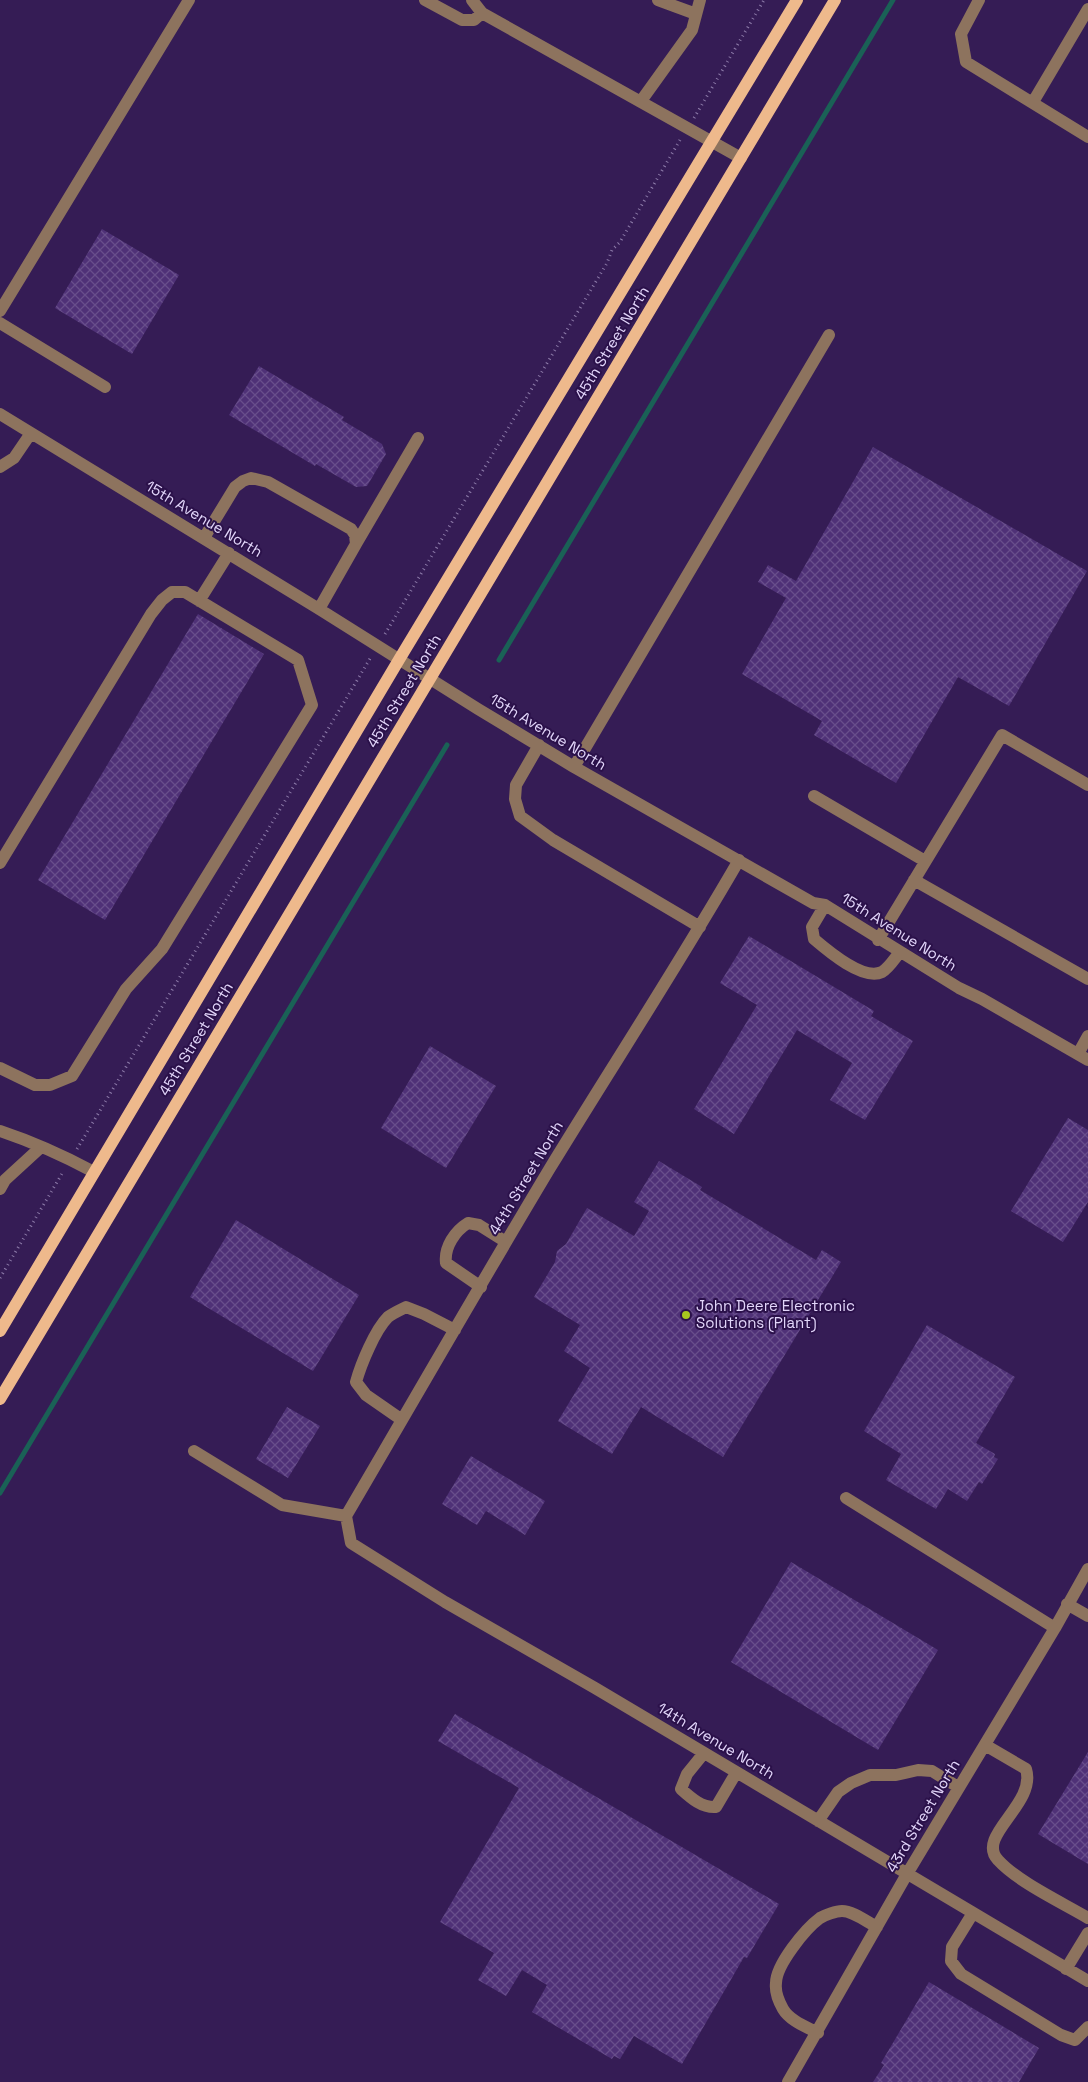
<svg xmlns="http://www.w3.org/2000/svg" width="1088" height="2082" font-family="'Space Grotesk',sans-serif">
<defs>
<pattern id="building-cross-hatch" width="8" height="8" patternUnits="userSpaceOnUse" patternTransform="scale(1.25)"><rect width="8" height="8" fill="#4f3177"/><path d="M0 0l8 8M0 8l8-8" fill="none" stroke="#684e8b"/></pattern>
</defs>
<rect width="100%" height="100%" fill="#351c55"/>
<g fill="none" stroke-linecap="round" stroke-linejoin="round">
<path stroke="#1a6156" stroke-width="5" d="M 499,660 L 893,0
M 0,1493 L 447,745"/>
</g>
<path fill="url(#building-cross-hatch)" d="M 102,229 L 179,275 L 132,354 L 55,308 Z
M 259,366 L 344,417 L 342,420 L 382,444 L 386,454 L 367,486 L 356,487 L 316,464 L 315,466 L 229,415 Z
M 873,447 L 1087,571 L 1009,706 L 958,677 L 896,783 L 814,735 L 822,721 L 742,674 L 786,598 L 758,582 L 768,565 L 796,581 Z
M 198,614 L 264,654 L 105,920 L 38,880 Z
M 749,936 L 874,1011 L 871,1016 L 913,1041 L 865,1120 L 830,1100 L 852,1063 L 797,1030 L 734,1134 L 694,1109 L 757,1005 L 720,983 Z
M 430,1046 L 496,1086 L 446,1168 L 381,1128 Z
M 1068,1118 L 1088,1130 L 1088,1202 L 1063,1242 L 1011,1211 Z
M 659,1161 L 702,1187 L 700,1190 L 816,1260 L 822,1250 L 841,1262 L 723,1457 L 641,1407 L 612,1454 L 558,1421 L 590,1368 L 564,1351 L 580,1325 L 534,1297 L 555,1262 L 557,1251 L 566,1244 L 587,1208 L 634,1236 L 649,1211 L 634,1202 Z
M 236,1220 L 359,1295 L 313,1371 L 190,1297 Z
M 927,1325 L 1015,1377 L 976,1443 L 995,1454 L 994,1457 L 998,1459 L 982,1484 L 979,1482 L 967,1501 L 948,1489 L 936,1509 L 886,1480 L 901,1454 L 864,1431 Z
M 287,1407 L 320,1426 L 288,1478 L 256,1459 Z
M 471,1456 L 545,1501 L 525,1535 L 486,1511 L 477,1525 L 442,1504 Z
M 791,1562 L 938,1650 L 878,1750 L 731,1662 Z
M 455,1714 L 779,1904 L 747,1958 L 744,1957 L 682,2064 L 634,2036 L 620,2059 L 614,2056 L 612,2059 L 532,2012 L 547,1985 L 522,1970 L 506,1996 L 478,1980 L 494,1953 L 440,1922 L 519,1788 L 438,1741 Z
M 1088,1752 L 1088,1864 L 1038,1834 Z
M 929,1982 L 1039,2048 L 1019,2082 L 873,2082 L 884,2065 L 881,2063 Z"/>
<g fill="none" stroke-linecap="round" stroke-linejoin="round">
<path stroke="#8d7ba9" stroke-width="3" stroke-dasharray="1 4" stroke-linecap="butt" d="M 694,118 L 764,0
M 385,634 L 607,263 L 612,250 L 620,242 L 680,140
M 77,1149 L 371,657
M 0,1278 L 63,1172"/>
<path stroke="#8d735e" stroke-width="12" d="M 425,0 L 462,20 L 474,20 L 482,13
M 472,0 L 482,13 L 741,158
M 658,0 L 696,14
M 979,0 L 961,34 L 966,62 L 1088,137
M 641,101 L 692,30 L 700,0
M 1033,102 L 1088,9
M 0,311 L 189,0
M 0,323 L 105,387
M 0,414 L 319,609 L 478,709 L 574,767 L 813,903 L 825,905 L 959,988 L 982,999 L 1088,1060
M 0,467 L 14,458 L 31,433
M 204,538 L 235,487 L 243,481 L 251,478 L 268,482 L 351,529 L 355,535 L 356,544 L 319,609
M 356,544 L 418,438
M 199,601 L 229,553
M 539,745 L 516,785 L 515,799 L 520,816 L 553,840 L 700,927
M 574,767 L 829,335
M 814,796 L 925,861
M 0,863 L 151,614 L 162,600 L 172,592 L 185,592 L 298,660 L 312,705 L 162,949 L 126,989 L 72,1076 L 50,1085 L 35,1085 L 0,1068
M 914,880 L 1088,979
M 825,905 L 812,927 L 814,939 C 828,951 863,981 882,972 C 889,968 895,958 900,952
M 878,940 L 1002,735 L 1088,785
M 1078,1054 L 1088,1036
M 0,1131 C 33,1142 64,1156 94,1172
M 0,1189 L 5,1180 L 41,1147
M 481,1287 L 446,1263 C 444,1247 455,1231 468,1223 L 479,1225 L 506,1242
M 402,1420 L 366,1395 L 356,1382 C 361,1364 375,1330 388,1317 C 393,1313 400,1310 406,1307 L 424,1314 L 455,1330
M 194,1451 L 282,1505 L 346,1516
M 846,1498 L 1055,1628
M 346,1516 L 351,1543 L 445,1602 L 595,1688 L 1088,1981
M 346,1516 C 414,1400 481,1283 550,1168 C 613,1065 679,964 739,860
M 1067,1604 L 1088,1616
M 985,1745 L 1026,1769 C 1037,1804 975,1836 998,1860 C 1018,1882 1061,1902 1088,1918
M 704,1753 L 687,1774 L 681,1789 C 691,1798 702,1808 716,1807 L 736,1773
M 818,1821 L 838,1792 L 851,1783 L 870,1775 L 896,1775 L 918,1770 L 932,1771 L 958,1787
M 973,1913 L 952,1947 L 951,1961 L 961,1974 L 1061,2035 L 1075,2040 L 1088,2027
M 1066,1969 L 1088,1933
M 818,2033 C 807,2027 790,2021 783,2009 C 779,2002 775,1991 776,1983 C 776,1965 805,1929 820,1918 C 825,1915 836,1911 842,1911 C 853,1911 867,1922 877,1927
M 788,2082 L 907,1874 L 1055,1628 L 1088,1569"/>
<path stroke="#eeb98c" stroke-width="12" d="M 0,1331 L 400,658 L 797,0
M 0,1399 L 835,0"/>
</g>
<circle fill="#a7c71e" stroke="#2b114a" stroke-width="2" cx="686" cy="1315" r="5"/>
<g text-anchor="middle" stroke-width="4" stroke-linejoin="round" paint-order="stroke">
<g font-size="15" fill="#e2d6fa" stroke="#2b114a">
<text transform="translate(612 343) rotate(-59)" y="5">45th Street North</text>
<text transform="translate(204 519) rotate(31)" y="5">15th Avenue North</text>
<text transform="translate(404 691) rotate(-59)" y="5">45th Street North</text>
<text transform="translate(548 732) rotate(31)" y="5">15th Avenue North</text>
<text transform="translate(899 932) rotate(32)" y="5">15th Avenue North</text>
<text transform="translate(196 1039) rotate(-59)" y="5">45th Street North</text>
<text transform="translate(526 1178) rotate(-59)" y="5">44th Street North</text>
<text transform="translate(716 1741) rotate(31)" y="5">14th Avenue North</text>
<text transform="translate(923 1816) rotate(-59)" y="5">43rd Street North</text>
</g>
<g font-size="15" fill="#e2d6fa" stroke="#2b114a" text-anchor="start">
<text x="696" y="1311">John Deere Electronic<tspan x="696" dy="17">Solutions (Plant)</tspan></text>
</g>
</g>
</svg>
